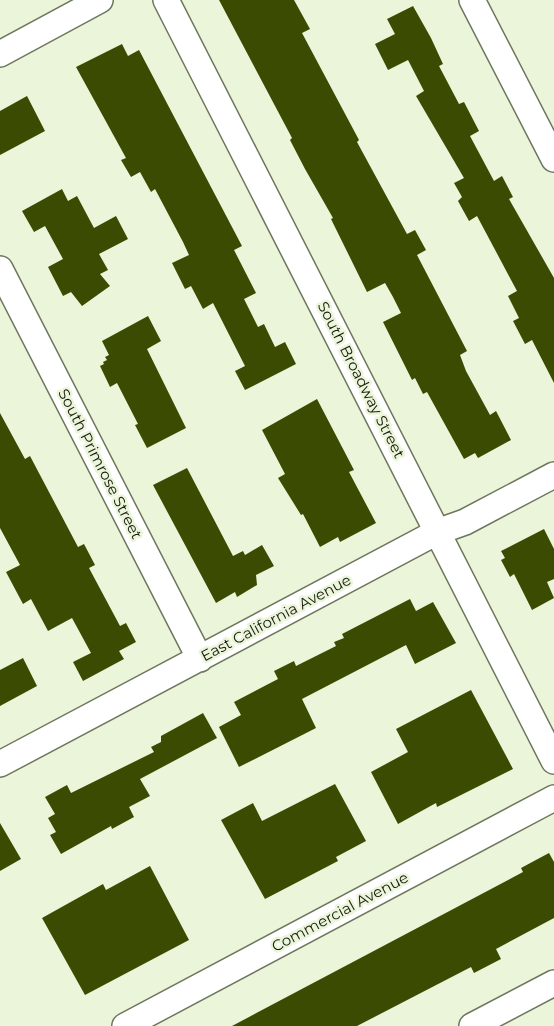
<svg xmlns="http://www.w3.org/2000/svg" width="554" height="1026" font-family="Montserrat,sans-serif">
<rect width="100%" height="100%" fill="#ebf5d9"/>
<path fill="#3b4b02" d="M 219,0 L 294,0 L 310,29 L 302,33 L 359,140 L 357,142 L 407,234 L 415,230 L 426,250 L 417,255 L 467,351 L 460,355 L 466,371 L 490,415 L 496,411 L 511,440 L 478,458 L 475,453 L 464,459 L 427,392 L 423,394 L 415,378 L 412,380 L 383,322 L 401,313 L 393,297 L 385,283 L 367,292 L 331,219 L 333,218 L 305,169 L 290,140 L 292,138 Z
M 413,6 L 431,38 L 443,64 L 439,66 L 459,104 L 464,102 L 479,131 L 470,136 L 494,181 L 502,176 L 513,197 L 509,199 L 554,278 L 554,383 L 532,340 L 525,344 L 513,321 L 519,318 L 508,296 L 517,291 L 477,216 L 469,221 L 458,201 L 462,197 L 454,183 L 464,178 L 416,96 L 424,91 L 408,60 L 388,70 L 375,44 L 395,34 L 387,19 Z
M 122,44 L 128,56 L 139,50 L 242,246 L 234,250 L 256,293 L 244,299 L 258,327 L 264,324 L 275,347 L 285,342 L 296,364 L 245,390 L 235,371 L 245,366 L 213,303 L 203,309 L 191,286 L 185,289 L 172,263 L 189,255 L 183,242 L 155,189 L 151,192 L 140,172 L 131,177 L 121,160 L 126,158 L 76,67 Z
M 27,96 L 45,131 L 0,155 L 0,111 Z
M 62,189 L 68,201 L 77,196 L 94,228 L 116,216 L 128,239 L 99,254 L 108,270 L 100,274 L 110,286 L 82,306 L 71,292 L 63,296 L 48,267 L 63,259 L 45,226 L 34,232 L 22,211 Z
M 148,316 L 161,341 L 147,349 L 186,428 L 147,448 L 135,425 L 138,424 L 117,383 L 110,387 L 100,366 L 104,364 L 103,362 L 107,360 L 105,357 L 109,355 L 102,341 Z
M 317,399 L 354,470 L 349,472 L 376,523 L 340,542 L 338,537 L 320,547 L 303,514 L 301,515 L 278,478 L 285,474 L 262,430 Z
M 0,413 L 25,459 L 30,456 L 78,547 L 84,544 L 95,565 L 89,568 L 120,626 L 126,623 L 136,642 L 119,651 L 124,659 L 83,681 L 73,662 L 91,653 L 72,618 L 48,631 L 31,599 L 23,604 L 6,572 L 20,565 L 0,528 Z
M 187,468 L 233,556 L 243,551 L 245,555 L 262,545 L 274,566 L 256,575 L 257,585 L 237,597 L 235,592 L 216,603 L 153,485 Z
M 544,529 L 554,549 L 554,579 L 547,582 L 554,598 L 532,610 L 514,574 L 510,577 L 501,560 L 505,558 L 501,551 Z
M 410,599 L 416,611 L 433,602 L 456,643 L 415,664 L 406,645 L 302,699 L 316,728 L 239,767 L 219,727 L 241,715 L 234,702 L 278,679 L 274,671 L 294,661 L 296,666 L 336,646 L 334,642 L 344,638 L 342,634 Z
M 23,658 L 37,686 L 0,706 L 0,670 Z
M 471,690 L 513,769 L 437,807 L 436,803 L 398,824 L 371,772 L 408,752 L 396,729 Z
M 203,713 L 217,738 L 140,779 L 150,796 L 129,807 L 134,817 L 112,829 L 111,826 L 61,854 L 50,835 L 56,832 L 48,818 L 55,814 L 45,797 L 67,785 L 71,793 L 154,752 L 151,747 L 161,742 L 161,736 Z
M 335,784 L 366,841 L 336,857 L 338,861 L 265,899 L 221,820 L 253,803 L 262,821 Z
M 0,823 L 21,859 L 0,871 Z
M 549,853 L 554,862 L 554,918 L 496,949 L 501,959 L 474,973 L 471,967 L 357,1026 L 232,1026 L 523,872 L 521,868 Z
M 150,866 L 189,940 L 85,995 L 42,918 L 103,884 L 106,890 Z"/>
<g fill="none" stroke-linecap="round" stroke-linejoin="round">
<defs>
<path id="minor" d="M 166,0 L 554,761
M 472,0 L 554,159
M 0,54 L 100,0
M 0,269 L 200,659
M 0,764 L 437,532 L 465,522 L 554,475
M 125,1026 L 554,798
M 472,1026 L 554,983"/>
</defs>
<use href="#minor" stroke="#6e775d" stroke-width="28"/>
<use href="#minor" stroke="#fff" stroke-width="25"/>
</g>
<g text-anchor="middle" stroke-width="5" stroke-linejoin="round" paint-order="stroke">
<g font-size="15" fill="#16190f" stroke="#ebf5d9">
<text transform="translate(361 380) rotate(63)" y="5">South Broadway Street</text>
<text transform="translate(100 464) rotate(63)" y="5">South Primrose Street</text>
<text transform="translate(276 618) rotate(-28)" y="5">East California Avenue</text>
<text transform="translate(340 912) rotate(-28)" y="5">Commercial Avenue</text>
</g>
</g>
</svg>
